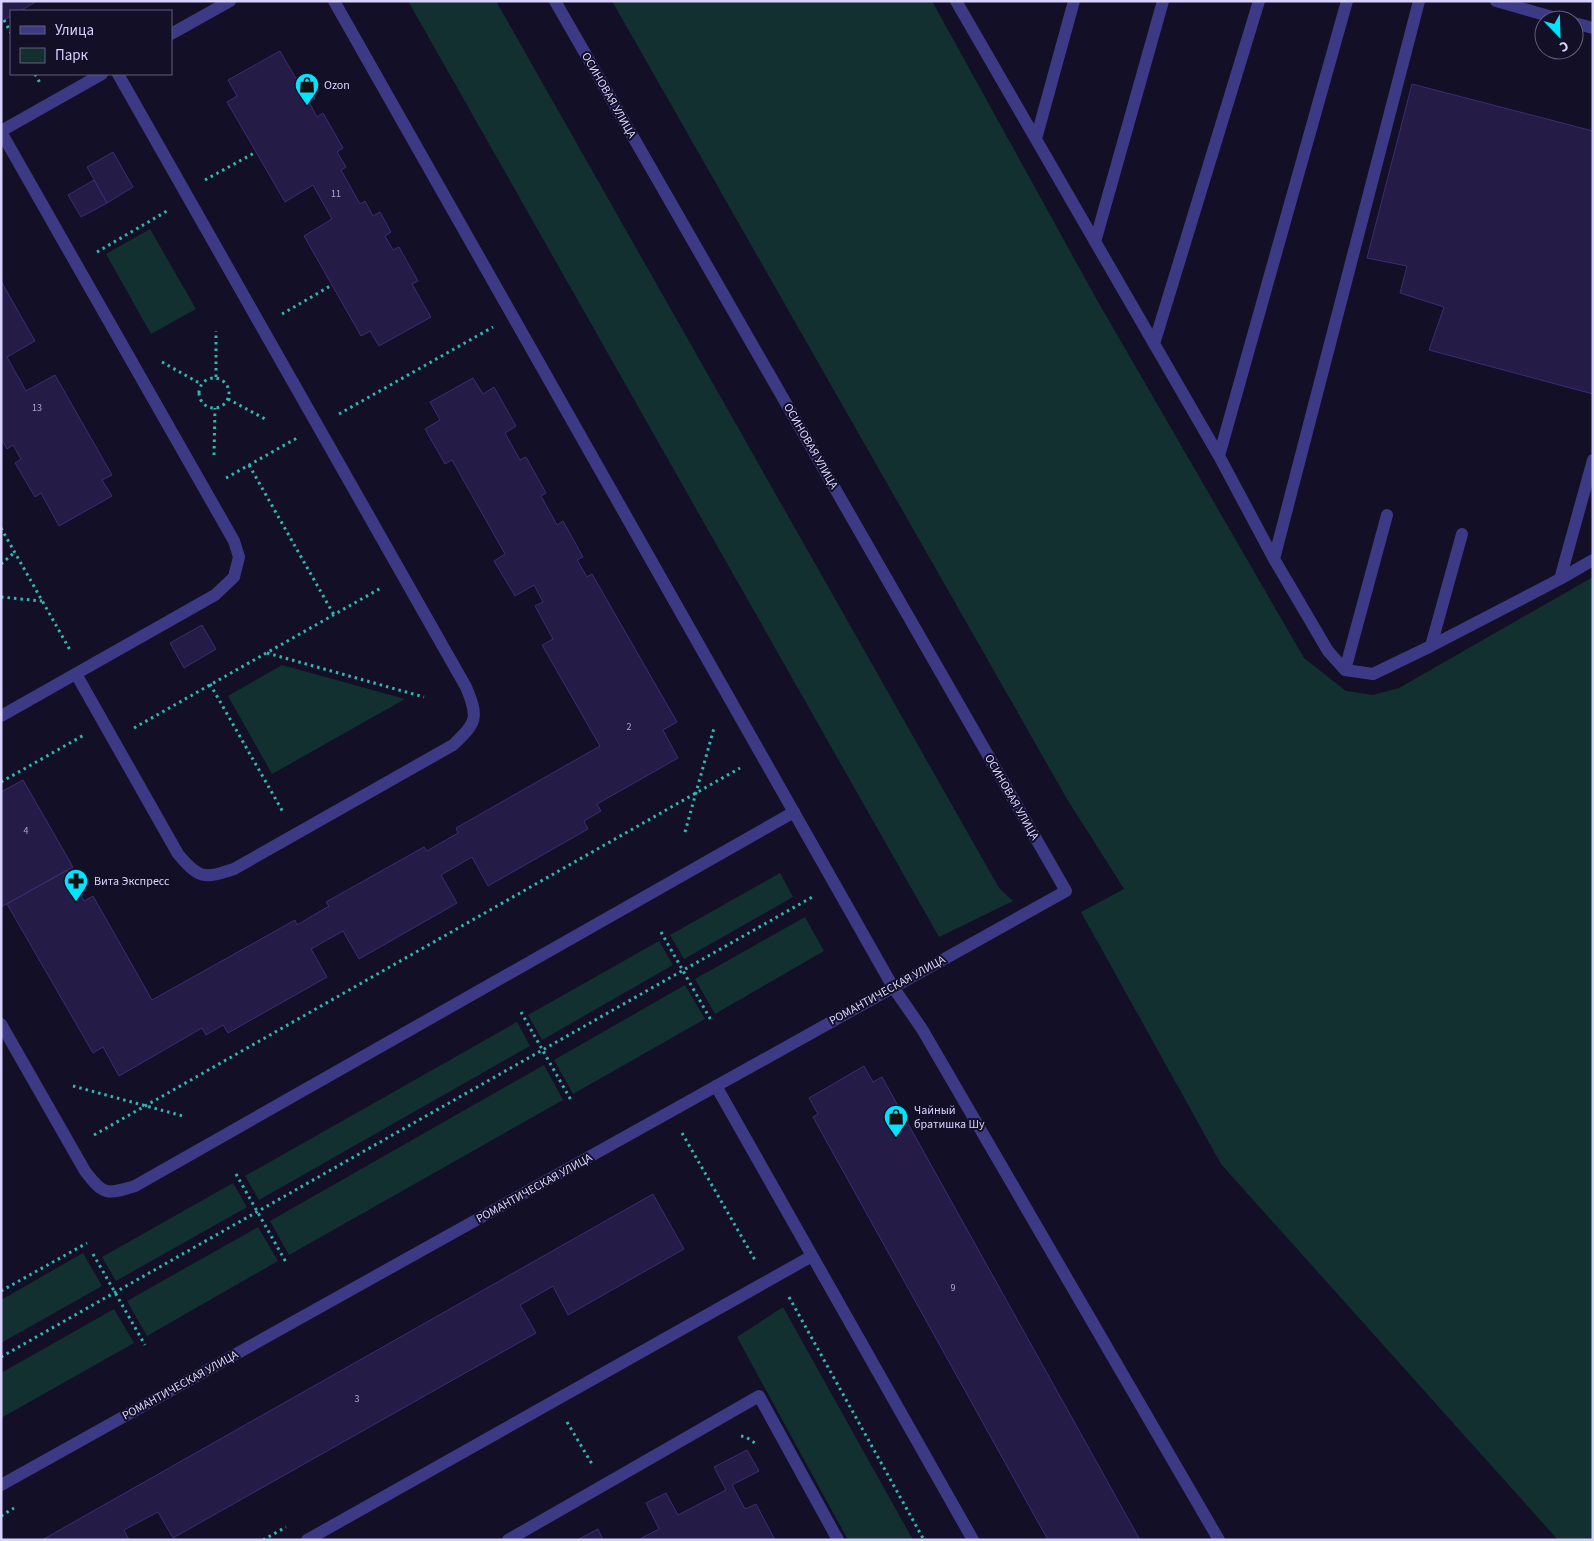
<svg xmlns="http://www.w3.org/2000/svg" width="1594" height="1541" font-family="'Source Sans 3',sans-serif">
<rect width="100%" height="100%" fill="#130f26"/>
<path fill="#12302f" d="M 408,1 L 496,1 L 999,888 L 1013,901 L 939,937 Z
M 612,1 L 932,1 L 1097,300 L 1304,658 L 1346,691 L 1373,695 L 1399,688 L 1593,577 L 1593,1540 L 1558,1540 L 1221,1164 L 1081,912 L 1124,889 L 1067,799 Z
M 150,229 L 196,309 L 151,334 L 106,254 Z
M 282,665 L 405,699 L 272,774 L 228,696 Z
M 780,873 L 793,897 L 684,959 L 670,935 Z
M 805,917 L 824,951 L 715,1014 L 695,979 Z
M 659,941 L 673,965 L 542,1040 L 528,1015 Z
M 685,985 L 705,1019 L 573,1094 L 554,1060 Z
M 517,1022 L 530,1046 L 259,1200 L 245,1176 Z
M 544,1065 L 563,1100 L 289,1255 L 270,1221 Z
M 233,1183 L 247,1207 L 116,1281 L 102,1257 Z
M 258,1227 L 278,1261 L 147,1336 L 127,1301 Z
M 83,1253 L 102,1286 L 1,1343 L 1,1300 Z
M 783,1307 L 913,1540 L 848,1540 L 737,1337 Z
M 114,1309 L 134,1343 L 1,1418 L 1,1373 Z"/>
<path fill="#241b47" stroke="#3b2d73" d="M 1,1 L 37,1 L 20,11 L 11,11 L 11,16 L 1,22 Z
M 280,51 L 298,82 L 304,79 L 315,99 L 309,102 L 317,117 L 323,113 L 343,148 L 337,152 L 346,167 L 341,170 L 360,204 L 365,201 L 373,216 L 380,212 L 391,232 L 385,236 L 393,250 L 399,247 L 418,281 L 412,284 L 431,317 L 379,346 L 370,331 L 361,336 L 304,236 L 332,219 L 313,185 L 285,202 L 227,102 L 237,96 L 228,80 Z
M 1412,84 L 1593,131 L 1593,394 L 1429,350 L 1444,307 L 1400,293 L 1407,266 L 1367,258 Z
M 113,152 L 133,187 L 107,203 L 87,167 Z
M 94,180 L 107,203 L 81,217 L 68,195 Z
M 1,281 L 35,341 L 7,357 L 26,391 L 55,375 L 112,475 L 102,480 L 112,496 L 59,526 L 41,493 L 35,497 L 15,463 L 21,459 L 13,445 L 7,449 L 1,438 Z
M 473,378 L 483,394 L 494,387 L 516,426 L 505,433 L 520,460 L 526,457 L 546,493 L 541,496 L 557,525 L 563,521 L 583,557 L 577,560 L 587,577 L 592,574 L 677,722 L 663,730 L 678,758 L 597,804 L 601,811 L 584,821 L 588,829 L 488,886 L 472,857 L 441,875 L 457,903 L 359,959 L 343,931 L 311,949 L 327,977 L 228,1033 L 223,1025 L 206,1035 L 202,1028 L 119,1076 L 103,1047 L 93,1053 L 7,904 L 67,870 L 84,901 L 93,896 L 152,1000 L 295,920 L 297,925 L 329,906 L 326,902 L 424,847 L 427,851 L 458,833 L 456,828 L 600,746 L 542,645 L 553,639 L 535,606 L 543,602 L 534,585 L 515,596 L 494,561 L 505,554 L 452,460 L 445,464 L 425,429 L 440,420 L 430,402 Z
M 202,625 L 216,649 L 184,668 L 170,643 Z
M 23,780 L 73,867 L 1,907 L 1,792 Z
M 864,1066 L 873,1082 L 882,1077 L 1140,1540 L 1048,1540 L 813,1117 L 818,1114 L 809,1098 Z
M 653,1194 L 684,1249 L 568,1315 L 553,1286 L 520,1305 L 536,1333 L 173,1538 L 158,1512 L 124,1530 L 129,1540 L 42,1540 Z
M 747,1450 L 759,1471 L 732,1485 L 745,1509 L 756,1504 L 775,1540 L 638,1540 L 659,1529 L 646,1503 L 666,1493 L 678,1515 L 726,1490 L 714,1467 Z
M 598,1529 L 603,1540 L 580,1540 L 579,1539 Z"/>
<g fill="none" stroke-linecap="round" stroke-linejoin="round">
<path stroke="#2fb8b0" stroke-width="3" stroke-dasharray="2.5 4" stroke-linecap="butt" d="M 4,20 L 11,33
M 35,74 L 40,83
M 205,180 L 256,152
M 97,252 L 167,211
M 282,314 L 332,285
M 162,362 L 201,384
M 216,377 L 216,331
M199 393a15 15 0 1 1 30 0a15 15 0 1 1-30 0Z
M 228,399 L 267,420
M 339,414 L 493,327
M 214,455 L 215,408
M 249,465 L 334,615
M 226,478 L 297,438
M 1,528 L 70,650
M 1,564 L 15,552
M 1,597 L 42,601
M 267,653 L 424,697
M 210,684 L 283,812
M 134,728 L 381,588
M 1,782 L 84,735
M 685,832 L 714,728
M 661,932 L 712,1022
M 521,1012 L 572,1102
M 73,1086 L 183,1116
M 682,1133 L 755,1260
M 94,1135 L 740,768
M 236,1174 L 287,1264
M 93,1254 L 145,1345
M 1,1291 L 87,1243
M 789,1297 L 924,1540
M 1,1357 L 814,896
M 567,1422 L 592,1464
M 741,1436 L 746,1437 L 755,1443
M 1,1516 L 14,1508
M 263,1540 L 286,1527"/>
<path stroke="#3d3a85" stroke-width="12" d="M 956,1 L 1219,456 L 1274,559 L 1328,651 L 1345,670 L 1373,674 L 1431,646 L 1560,579 L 1593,560
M 1496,1 L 1563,20
M 1574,23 L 1593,28
M 171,34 L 230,1
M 1,131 L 102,74
M 1,132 L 234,541 L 239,557 L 234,577 L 215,595 L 1,716
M 1036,139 L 1074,1
M 1095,242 L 1163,1
M 1154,344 L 1259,1
M 1219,456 L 1347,1
M 1274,559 L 1419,1
M 1560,579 L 1593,460
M 1431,646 L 1462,534
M 1345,670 L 1387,515
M 76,674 L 178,854 C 199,879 204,879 234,869 L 453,745 C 477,722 479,718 466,687 L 118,74
M 893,987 L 922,1029 L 1219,1540
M 1,1024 L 85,1171 C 103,1195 107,1195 135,1186 L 794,812
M 716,1086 L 973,1540
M 307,1540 L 812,1256
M 508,1540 L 759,1396 L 838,1540"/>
<path stroke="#3d3a85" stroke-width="12" d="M 334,1 L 893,987
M 1,1485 L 1066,891 L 555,1"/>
</g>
<defs>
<symbol id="shop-pin" viewBox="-11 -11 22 30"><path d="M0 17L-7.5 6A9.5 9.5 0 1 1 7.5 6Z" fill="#00e5ff" stroke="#130f26"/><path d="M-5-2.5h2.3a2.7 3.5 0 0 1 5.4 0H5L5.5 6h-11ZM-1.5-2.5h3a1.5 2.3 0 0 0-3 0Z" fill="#111"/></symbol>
<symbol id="pharmacy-pin" viewBox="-11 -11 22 30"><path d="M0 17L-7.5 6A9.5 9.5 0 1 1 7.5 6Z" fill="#00e5ff" stroke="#130f26"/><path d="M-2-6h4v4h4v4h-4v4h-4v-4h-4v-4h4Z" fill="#111"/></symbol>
</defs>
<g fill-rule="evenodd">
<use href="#shop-pin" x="293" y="71" width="28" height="38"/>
<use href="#pharmacy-pin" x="62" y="867" width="28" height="38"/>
<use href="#shop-pin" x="882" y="1103" width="28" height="38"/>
</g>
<g text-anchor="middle" stroke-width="4" stroke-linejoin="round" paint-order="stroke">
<g font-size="10" fill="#aca6d1">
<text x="336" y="197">11</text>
<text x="37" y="411">13</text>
<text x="629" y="730">2</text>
<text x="26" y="834">4</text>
<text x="953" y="1291">9</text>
<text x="357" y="1402">3</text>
</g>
<g font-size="12" fill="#d9d4ff" stroke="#130f26" text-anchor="start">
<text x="324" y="89">Ozon</text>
<text x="94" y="885">Вита Экспресс</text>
<text x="914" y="1114">Чайный<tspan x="914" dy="14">братишка Шу</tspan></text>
</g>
<g font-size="12" fill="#d9d4ff" stroke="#130f26">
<text transform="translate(609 95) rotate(60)" y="4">ОСИНОВАЯ УЛИЦА</text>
<text transform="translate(811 446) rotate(60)" y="4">ОСИНОВАЯ УЛИЦА</text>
<text transform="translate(1012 797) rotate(60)" y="4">ОСИНОВАЯ УЛИЦА</text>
<text transform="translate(887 990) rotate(-29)" y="4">РОМАНТИЧЕСКАЯ УЛИЦА</text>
<text transform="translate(534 1188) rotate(-29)" y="4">РОМАНТИЧЕСКАЯ УЛИЦА</text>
<text transform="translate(180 1385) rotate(-29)" y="4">РОМАНТИЧЕСКАЯ УЛИЦА</text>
</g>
</g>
<rect width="1594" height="1541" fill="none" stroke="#d9d4ff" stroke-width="5"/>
<rect x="10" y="10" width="162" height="65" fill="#130f26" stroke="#625e7d"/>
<rect x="20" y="26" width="25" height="8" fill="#3d3a85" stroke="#625e7d"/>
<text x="55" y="35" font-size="15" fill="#d9d4ff">Улица</text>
<rect x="20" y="48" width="25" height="15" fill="#12302f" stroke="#625e7d"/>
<text x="55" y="60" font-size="15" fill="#d9d4ff">Парк</text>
<g transform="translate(1559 35) rotate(157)"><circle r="24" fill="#130f26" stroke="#625e7d"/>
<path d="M0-4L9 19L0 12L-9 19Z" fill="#00e5ff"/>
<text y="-8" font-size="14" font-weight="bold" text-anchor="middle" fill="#d9d4ff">С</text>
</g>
</svg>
